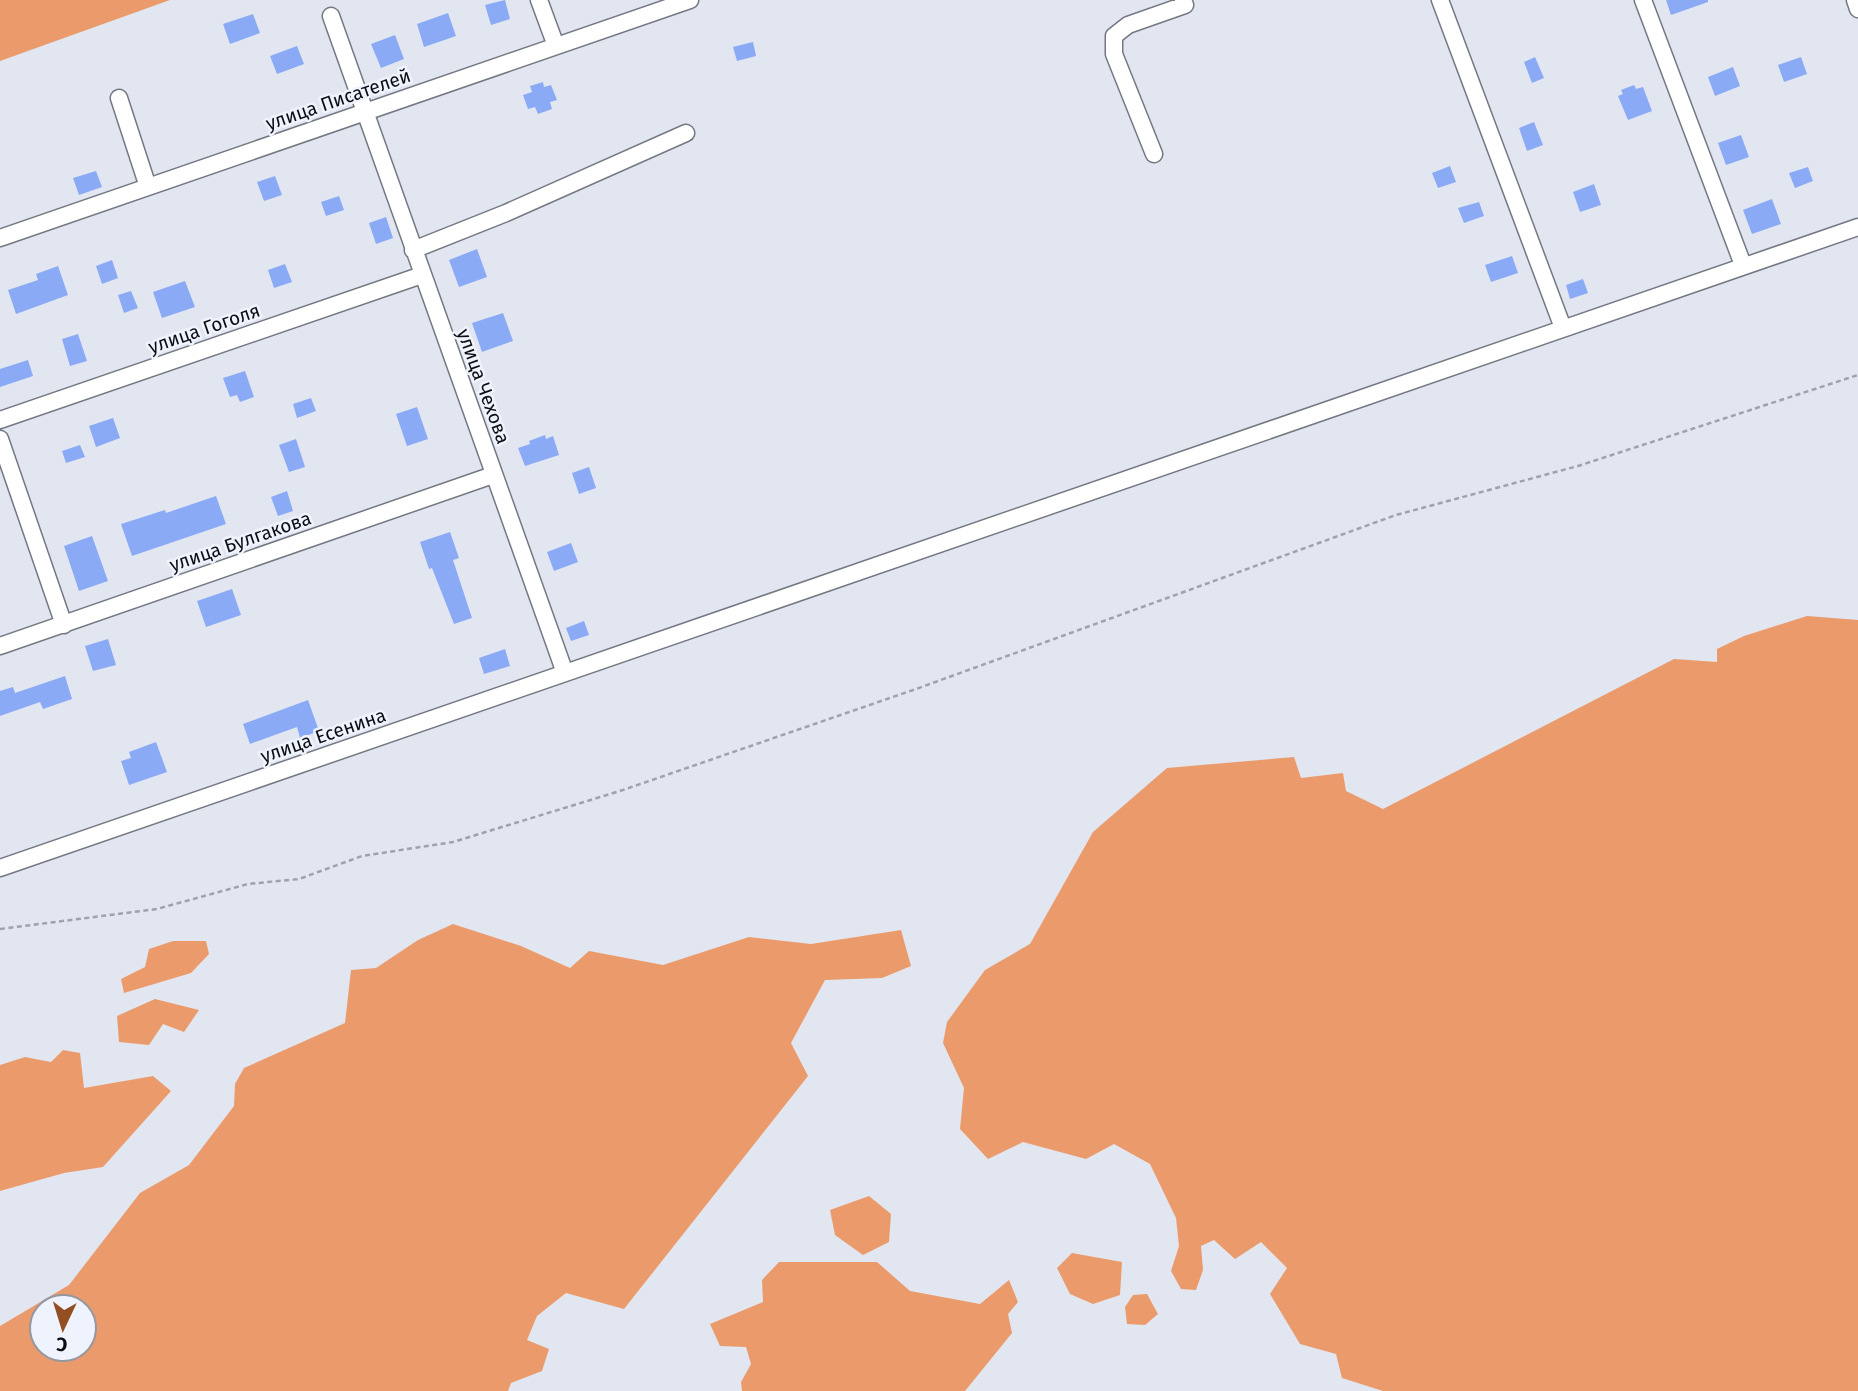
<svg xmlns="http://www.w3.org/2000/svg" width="1858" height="1391" font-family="'Fira Sans',sans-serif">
<rect width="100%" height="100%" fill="#e1e6f1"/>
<path fill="#eb9b6b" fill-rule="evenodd" d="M 0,0 L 170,0 L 0,61 Z
M 1807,616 L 1858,620 L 1858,1391 L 1383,1391 L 1342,1378 L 1336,1354 L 1300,1344 L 1270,1294 L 1287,1268 L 1261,1242 L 1235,1259 L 1214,1240 L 1201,1246 L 1203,1270 L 1196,1290 L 1181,1289 L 1171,1271 L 1179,1246 L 1176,1218 L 1150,1164 L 1114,1144 L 1086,1159 L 1023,1142 L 988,1159 L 960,1129 L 964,1088 L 943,1043 L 947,1022 L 985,970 L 1030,944 L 1093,832 L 1167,768 L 1294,757 L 1301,778 L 1343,773 L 1346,791 L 1383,809 L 1674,659 L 1717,662 L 1717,649 L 1744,636 Z
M 453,924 L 521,946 L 570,968 L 589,951 L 663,965 L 749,937 L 811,944 L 901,930 L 911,966 L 882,978 L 825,980 L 791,1043 L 808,1076 L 624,1309 L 566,1293 L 537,1316 L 527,1340 L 549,1349 L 542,1371 L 511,1383 L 508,1391 L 0,1391 L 0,1326 L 69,1285 L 140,1193 L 189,1165 L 234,1106 L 235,1084 L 244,1068 L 345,1023 L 351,970 L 376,968 L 418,940 ZM 42,1307 L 84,1307 L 84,1349 L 42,1349 Z
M 173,941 L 206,941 L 209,954 L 191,973 L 124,993 L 121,979 L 145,967 L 149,949 Z
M 155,999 L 199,1010 L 184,1032 L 163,1024 L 149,1045 L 119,1042 L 117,1016 Z
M 63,1050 L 80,1053 L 84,1088 L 153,1076 L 171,1091 L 103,1167 L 64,1173 L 0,1191 L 0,1065 L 25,1057 L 51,1062 Z
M 869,1196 L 891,1214 L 889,1242 L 863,1255 L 835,1235 L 830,1210 Z
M 1072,1253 L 1122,1262 L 1120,1295 L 1093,1304 L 1070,1294 L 1057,1268 Z
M 779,1262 L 877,1262 L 910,1291 L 980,1304 L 1009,1280 L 1018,1302 L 1008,1314 L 1012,1333 L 965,1391 L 742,1391 L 741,1382 L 751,1364 L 746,1347 L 720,1346 L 710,1324 L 763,1302 L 762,1280 Z
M 1147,1294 L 1158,1314 L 1145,1325 L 1127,1324 L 1125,1307 L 1133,1295 Z"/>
<path fill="#8baaf6" d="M 505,0 L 510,19 L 491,25 L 485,5 Z
M 1666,0 L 1708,0 L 1708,2 L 1671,15 Z
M 448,13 L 456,36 L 424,47 L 417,24 Z
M 253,14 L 260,33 L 230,44 L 223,24 Z
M 395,35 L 404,59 L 381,68 L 371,44 Z
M 753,42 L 756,56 L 737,61 L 733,47 Z
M 297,46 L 304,64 L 277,74 L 270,56 Z
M 1535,57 L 1544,78 L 1532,83 L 1524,62 Z
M 1801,57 L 1807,74 L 1784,82 L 1778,65 Z
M 1733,67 L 1740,86 L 1715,96 L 1708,77 Z
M 543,82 L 544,87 L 551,85 L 557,100 L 550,102 L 552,109 L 538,114 L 535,107 L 528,109 L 523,95 L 532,92 L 530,86 Z
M 1634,85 L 1636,89 L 1643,87 L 1652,111 L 1628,120 L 1618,96 L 1623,94 L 1621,90 Z
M 1534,122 L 1543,145 L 1527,151 L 1519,128 Z
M 1741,135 L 1749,157 L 1726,165 L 1718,143 Z
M 1450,166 L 1456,182 L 1438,188 L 1432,173 Z
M 1808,167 L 1813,181 L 1795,188 L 1789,173 Z
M 96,171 L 102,187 L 79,195 L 73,178 Z
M 275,176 L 282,195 L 264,201 L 257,182 Z
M 1594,184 L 1601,205 L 1580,212 L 1573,192 Z
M 339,196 L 344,210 L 326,216 L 321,202 Z
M 1772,199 L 1781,224 L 1752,234 L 1743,210 Z
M 1479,202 L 1484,216 L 1464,223 L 1458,208 Z
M 386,217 L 393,238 L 376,244 L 369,223 Z
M 477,249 L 487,277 L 459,287 L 449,260 Z
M 1512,256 L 1518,273 L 1491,282 L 1485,265 Z
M 112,260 L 118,278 L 102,284 L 96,266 Z
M 285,264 L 292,282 L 274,288 L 268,270 Z
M 58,266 L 68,295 L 16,314 L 8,290 L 38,280 L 36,274 Z
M 1583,279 L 1588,293 L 1570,299 L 1566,285 Z
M 185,281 L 195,307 L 162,318 L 153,292 Z
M 131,291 L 138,308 L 124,313 L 118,295 Z
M 503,313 L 513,341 L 482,352 L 472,323 Z
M 78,334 L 87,361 L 70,366 L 62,339 Z
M 28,360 L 33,376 L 0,387 L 0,369 Z
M 245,371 L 254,397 L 240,402 L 237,395 L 230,397 L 223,378 Z
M 311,398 L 316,411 L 297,418 L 293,404 Z
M 417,407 L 428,439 L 407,446 L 396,414 Z
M 113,418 L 120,438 L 96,447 L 89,426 Z
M 545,435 L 546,439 L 553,436 L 559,455 L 525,466 L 518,448 L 530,444 L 529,441 Z
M 296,439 L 305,467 L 289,472 L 279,445 Z
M 80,445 L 85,457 L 66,463 L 62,451 Z
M 589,467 L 596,488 L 579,494 L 572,473 Z
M 287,491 L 293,511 L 278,516 L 271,497 Z
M 216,496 L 226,524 L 132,556 L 121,524 L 165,510 L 166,513 Z
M 450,532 L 459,558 L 453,560 L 472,618 L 454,624 L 432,568 L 429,569 L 420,542 Z
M 92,536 L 108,581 L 79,591 L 64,546 Z
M 571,543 L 578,562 L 554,571 L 547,552 Z
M 232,589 L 241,615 L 206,627 L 197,601 Z
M 584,621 L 589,635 L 571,641 L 566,628 Z
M 108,639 L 116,665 L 93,671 L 85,646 Z
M 505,649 L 510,666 L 484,674 L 479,658 Z
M 65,676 L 72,699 L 43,709 L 40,702 L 0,716 L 0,691 L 13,687 L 15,693 Z
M 308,700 L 319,731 L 300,738 L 297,727 L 250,744 L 243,724 Z
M 156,742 L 167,772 L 129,785 L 121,761 L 131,758 L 129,752 Z"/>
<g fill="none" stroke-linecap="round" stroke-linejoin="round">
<defs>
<path id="minor" d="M 539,0 L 556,46
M 1440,0 L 1563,328
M 1643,0 L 1743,265
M 1855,0 L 1858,9
M 331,16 L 565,673
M 119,98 L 148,187
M 1154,154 L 1114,54 L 1114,36 L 1128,25 L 1185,5 L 1183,0
M 0,238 L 690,0
M 413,250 L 506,213 L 686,133
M 0,420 L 422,275
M 0,439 L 64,625
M 0,646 L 493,475
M 0,868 L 1858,227"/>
</defs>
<use href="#minor" stroke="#747882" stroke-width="19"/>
<path stroke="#9ea2aa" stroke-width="2.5" stroke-dasharray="5 3.5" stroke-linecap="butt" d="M 0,929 L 157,909 L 248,884 L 299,879 L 362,856 L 453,842 L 620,791 L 916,689 L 1396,515 L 1578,466 L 1858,375"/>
<use href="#minor" stroke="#fff" stroke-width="16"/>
</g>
<g text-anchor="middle" stroke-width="5" stroke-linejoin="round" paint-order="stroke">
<g font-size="19" fill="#0b0d10" stroke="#eff3fe">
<text transform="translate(338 99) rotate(-19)" y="7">улица Писателей</text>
<text transform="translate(204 328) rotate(-19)" y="7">улица Гоголя</text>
<text transform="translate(484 386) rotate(70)" y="7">улица Чехова</text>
<text transform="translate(240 541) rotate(-19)" y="7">улица Булгакова</text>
<text transform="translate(323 735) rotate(-19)" y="7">улица Есенина</text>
</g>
</g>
<g transform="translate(63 1328) rotate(184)"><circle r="33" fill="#eff3fe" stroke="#94979f" stroke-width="2"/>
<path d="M0-5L12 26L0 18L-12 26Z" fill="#934f21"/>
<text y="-10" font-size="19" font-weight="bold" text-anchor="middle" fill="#0b0d10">С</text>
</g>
</svg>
